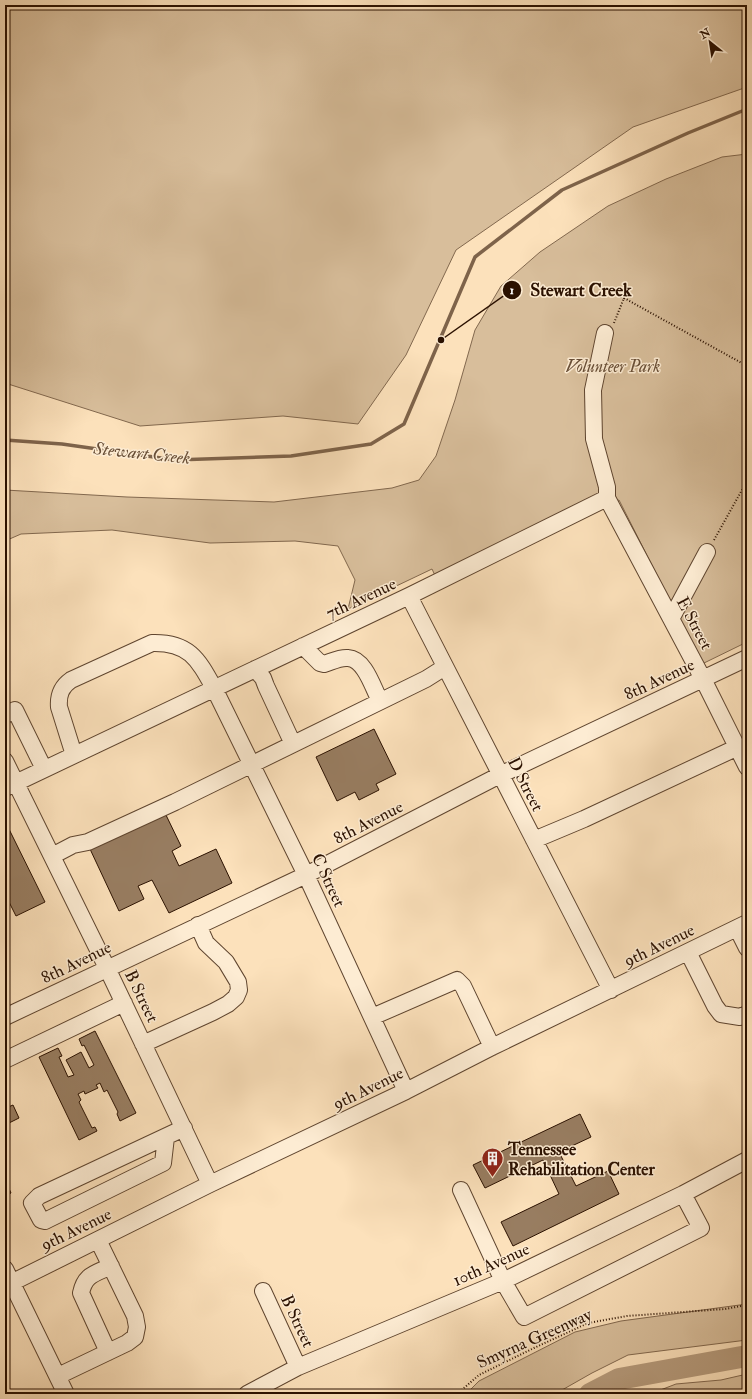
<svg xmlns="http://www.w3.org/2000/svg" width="752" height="1399" font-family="'IM FELL Double Pica',serif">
<rect width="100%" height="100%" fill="#fce1bb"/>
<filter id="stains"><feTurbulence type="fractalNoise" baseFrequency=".005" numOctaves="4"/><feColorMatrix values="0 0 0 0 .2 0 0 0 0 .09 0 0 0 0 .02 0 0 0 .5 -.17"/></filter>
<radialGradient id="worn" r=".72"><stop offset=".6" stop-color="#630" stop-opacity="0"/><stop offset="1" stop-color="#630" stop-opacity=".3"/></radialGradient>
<path fill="#d8be9b" stroke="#82684e" d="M 5,5 L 745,5 L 746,10 L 747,10 L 747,87 L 633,127 L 456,250 L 406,355 L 358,424 L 283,416 L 140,426 L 5,383 Z
M 747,154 L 747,642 L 702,664 L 619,500 L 591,510 L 439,584 L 432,569 L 348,609 L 355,580 L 338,546 L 295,541 L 210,543 L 112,530 L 21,534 L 5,541 L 5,490 L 127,497 L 274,502 L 392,488 L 419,480 L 436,456 L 455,400 L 475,330 L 501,286 L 540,252 L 608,206 L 666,179 L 722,157 Z
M 747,1304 L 747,1340 L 628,1355 L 592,1373 L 555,1394 L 466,1394 L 479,1381 L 575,1332 L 621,1321 Z
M 747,1374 L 747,1394 L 650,1394 L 676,1384 L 721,1380 Z"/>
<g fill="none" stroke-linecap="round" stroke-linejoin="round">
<path stroke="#7e634a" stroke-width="3.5" d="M 5,440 L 62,444 L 175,460 L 291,456 L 371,444 L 404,424 L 475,257 L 562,190 L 688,133 L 747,109"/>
<path stroke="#b59a7b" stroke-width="22" d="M 590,1394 L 619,1379 L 747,1356"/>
</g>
<path fill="#987d61" stroke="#2b1100" d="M 374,729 L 396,774 L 376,784 L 379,790 L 359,800 L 355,792 L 337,801 L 316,757 Z
M 165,813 L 181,846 L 172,851 L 179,866 L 216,849 L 232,883 L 169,913 L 152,880 L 138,886 L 144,899 L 119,911 L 90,849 Z
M 5,821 L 45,902 L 16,916 L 5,894 Z
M 95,1031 L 136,1113 L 120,1121 L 117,1114 L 118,1112 L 107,1090 L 104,1092 L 100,1083 L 96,1085 L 98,1088 L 85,1094 L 84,1091 L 78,1094 L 81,1100 L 79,1102 L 92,1128 L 95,1127 L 97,1131 L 79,1140 L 39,1057 L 58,1048 L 62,1056 L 59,1057 L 68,1077 L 74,1075 L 66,1060 L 81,1052 L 89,1068 L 94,1065 L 84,1045 L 82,1046 L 79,1039 Z
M 5,1105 L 6,1108 L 13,1105 L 19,1118 L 5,1125 Z
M 580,1114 L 591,1137 L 559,1152 L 576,1186 L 608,1171 L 619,1194 L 513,1246 L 501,1222 L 559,1194 L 543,1160 L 485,1188 L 473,1165 Z
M 5,1180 L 11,1193 L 5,1196 Z"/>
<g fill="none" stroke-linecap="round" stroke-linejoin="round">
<defs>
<path id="minor" d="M 605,333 L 593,390 L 594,439 L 607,487 L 607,498 L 703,679 L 747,767
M 409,596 L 611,990
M 671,619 L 707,552
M 303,646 L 320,663 L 324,664 C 331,662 340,657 348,658 C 365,659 373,688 380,701
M 255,669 L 263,678 L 266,686 L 293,744
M 5,715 L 15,710 L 44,769
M 74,755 L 59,707 C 58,695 61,687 71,680 L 152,643 C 189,642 198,659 214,688 L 306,875 L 406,1091
M 5,761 L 107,968 L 210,1184
M 5,788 L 409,596 L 607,498
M 534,840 L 584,819 L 738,747
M 52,856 L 73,845 L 88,842 L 175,802 L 426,679 L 445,667
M 737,928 L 747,948
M 688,952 L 715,1006 L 721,1014 L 740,1017 L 747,1014
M 5,1017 L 306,875 L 500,775 L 747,658
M 372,1017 L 457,980 L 463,986 L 492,1047
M 143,1044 L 213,1012 L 228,1004 L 236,997 L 239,990 L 238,982 L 226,962 L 206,943 L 198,925
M 5,1060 L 124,1003
M 166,1137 L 163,1163 L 49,1219 L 45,1221 L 41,1220 L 32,1203 L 39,1196 L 184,1128
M 461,1190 L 503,1281 L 524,1317 L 701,1228 L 683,1194
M 5,1269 L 66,1394
M 5,1286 L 210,1184 L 406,1091 L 492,1047 L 747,923
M 263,1291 L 298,1367
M 108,1352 L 81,1293 C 85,1274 95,1274 111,1266
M 58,1376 L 127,1343 L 135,1337 L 137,1327 L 135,1316 L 98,1240
M 247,1394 L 298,1367 L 503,1281 L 683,1194 L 747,1160"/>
</defs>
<use href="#minor" stroke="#5f452f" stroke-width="18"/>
<path stroke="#2b1100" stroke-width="2" stroke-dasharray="1 2" stroke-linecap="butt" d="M 615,294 L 624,298
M 614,323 L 624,298 L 747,366
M 714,540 L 747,481
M 457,1394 L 479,1375 L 534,1348 L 588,1323 L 627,1316 L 725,1309 L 747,1305"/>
<use href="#minor" stroke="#fdecd3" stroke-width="16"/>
</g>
<defs>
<symbol id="building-pin" viewBox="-11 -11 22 30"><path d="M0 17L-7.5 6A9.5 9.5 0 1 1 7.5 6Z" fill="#8f2418" stroke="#fdecd3"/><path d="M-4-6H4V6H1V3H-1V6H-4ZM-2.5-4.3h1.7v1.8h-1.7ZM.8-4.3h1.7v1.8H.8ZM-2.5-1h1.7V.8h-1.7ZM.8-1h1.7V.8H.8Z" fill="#fff"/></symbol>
</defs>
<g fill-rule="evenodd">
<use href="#building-pin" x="480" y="1146" width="25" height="34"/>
</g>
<g text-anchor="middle" stroke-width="3" stroke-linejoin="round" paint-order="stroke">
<g font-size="17" font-style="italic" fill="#684e36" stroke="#fdecd3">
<text x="613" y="372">Volunteer Park</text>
</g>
<g font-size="17" fill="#2b1100" stroke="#fdecd3">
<text transform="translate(361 598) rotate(-25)" y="6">7th Avenue</text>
<text transform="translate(695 623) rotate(62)" y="6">E Street</text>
<text transform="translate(659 679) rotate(-25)" y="6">8th Avenue</text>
<text transform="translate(526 784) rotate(63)" y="6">D Street</text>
<text transform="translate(368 822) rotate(-27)" y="6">8th Avenue</text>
<text transform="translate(329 880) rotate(65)" y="6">C Street</text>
<text transform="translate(659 945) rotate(-26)" y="6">9th Avenue</text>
<text transform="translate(76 962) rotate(-26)" y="6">8th Avenue</text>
<text transform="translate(142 996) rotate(64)" y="6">B Street</text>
<text transform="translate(368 1088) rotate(-26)" y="6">9th Avenue</text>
<text transform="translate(76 1229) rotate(-26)" y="6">9th Avenue</text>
<text transform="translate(491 1264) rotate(-24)" y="6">10th Avenue</text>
<text transform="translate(298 1321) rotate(65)" y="6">B Street</text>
<text transform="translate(534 1338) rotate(-24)" y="6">Smyrna Greenway</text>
</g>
<g font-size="17" font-weight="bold" fill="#2b1100" stroke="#fdecd3" text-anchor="start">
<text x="508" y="1155">Tennessee<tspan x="508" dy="20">Rehabilitation Center</tspan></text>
</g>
<g font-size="18" font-style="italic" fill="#694f37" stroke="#fdecd3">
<text transform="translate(142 453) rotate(6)" y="6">Stewart Creek</text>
</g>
</g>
<path fill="none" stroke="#2b1100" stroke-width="1.5" d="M441 340L512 290"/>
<g fill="#2b1100" stroke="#fdecd3" stroke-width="1.5">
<circle cx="441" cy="340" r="4"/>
<circle cx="512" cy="290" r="10"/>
</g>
<g font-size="12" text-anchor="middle" font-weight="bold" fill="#fff">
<text x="512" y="294">1</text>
</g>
<g font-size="18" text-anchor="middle" font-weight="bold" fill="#2b1100" stroke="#fdecd3" stroke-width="3" stroke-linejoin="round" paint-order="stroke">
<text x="581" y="296">Stewart Creek</text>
</g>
<rect width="752" height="1399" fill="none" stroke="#fce1bb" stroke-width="20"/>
<rect x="6" y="6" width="740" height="1387" fill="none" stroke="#2b1100" stroke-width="2"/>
<rect x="10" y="10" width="732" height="1379" fill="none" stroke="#2b1100"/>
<g transform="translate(710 42) rotate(330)" stroke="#fdecd3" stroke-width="3" paint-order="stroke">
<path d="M0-3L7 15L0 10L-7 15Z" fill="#2b1100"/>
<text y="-6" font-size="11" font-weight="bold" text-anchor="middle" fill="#2b1100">N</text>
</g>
<rect width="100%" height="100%" filter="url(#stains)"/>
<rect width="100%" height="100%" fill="url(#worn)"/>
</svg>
